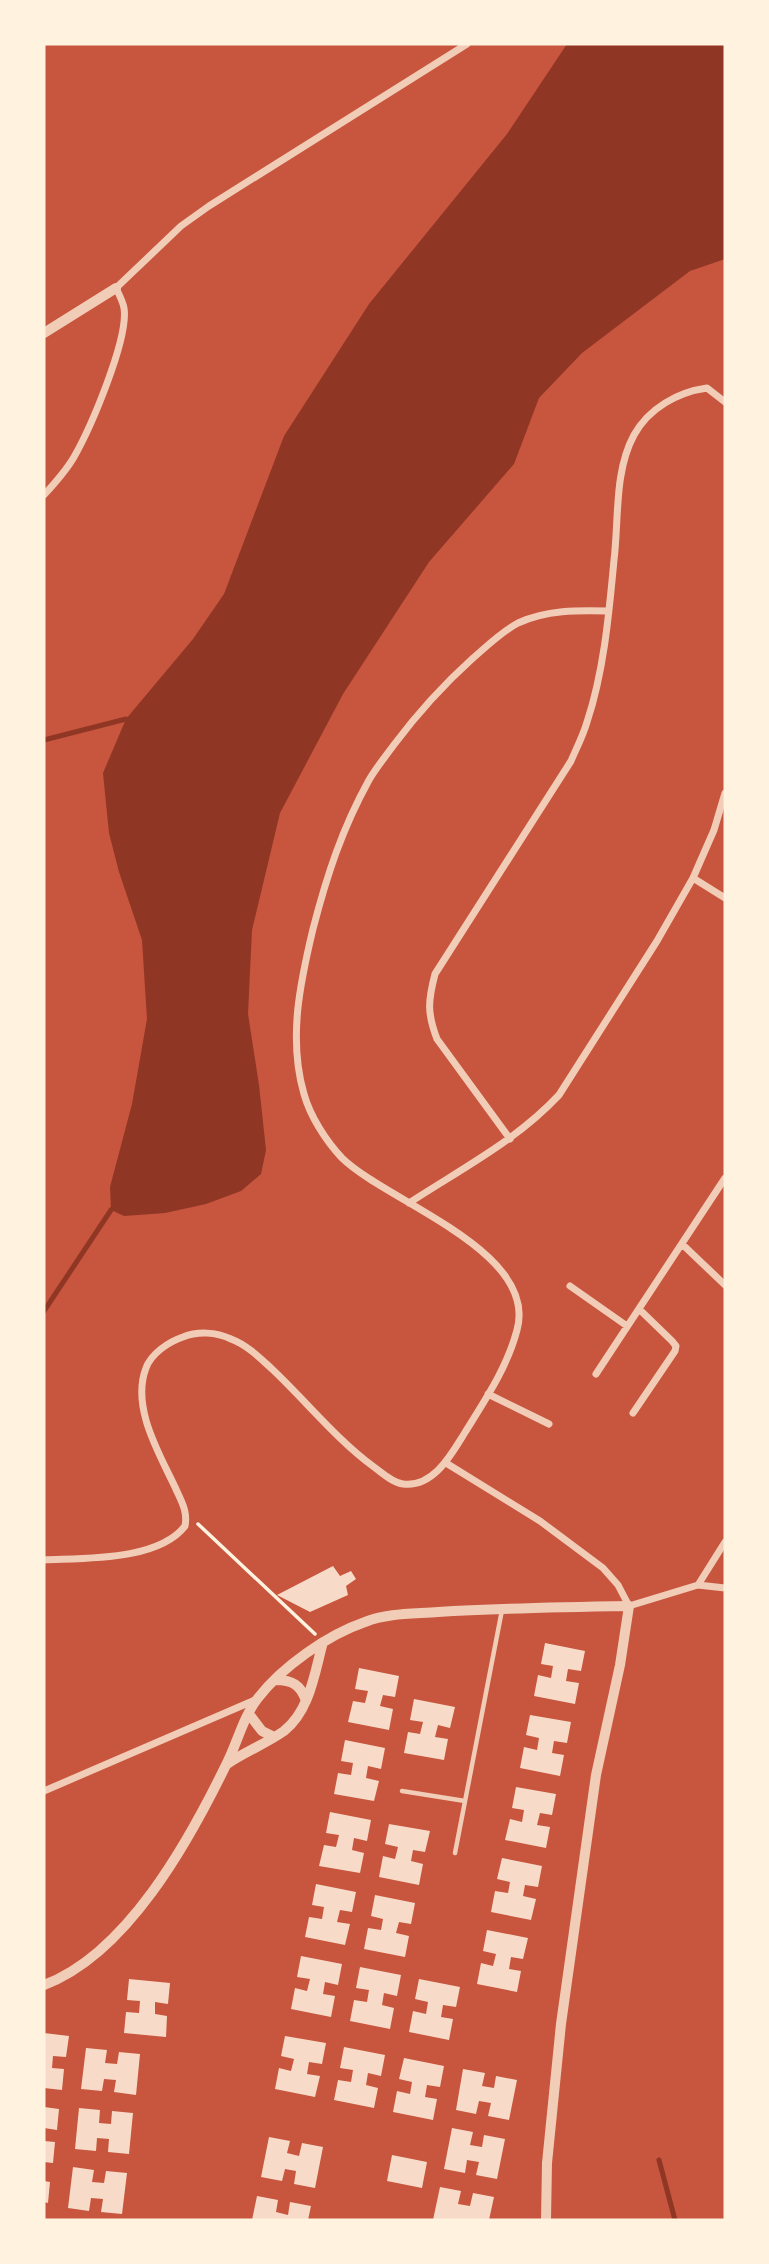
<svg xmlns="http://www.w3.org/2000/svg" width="769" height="2264" font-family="'PT Sans Narrow',sans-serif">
<rect width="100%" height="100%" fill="#c8553d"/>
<path fill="#8f3625" d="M 567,44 L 725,44 L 725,259 L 690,271 L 582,353 L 539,398 L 514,464 L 429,562 L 343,694 L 280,813 L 252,930 L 248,1014 L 259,1085 L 266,1150 L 261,1174 L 241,1191 L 206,1204 L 165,1213 L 124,1216 L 111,1210 L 110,1187 L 132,1104 L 147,1019 L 142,940 L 119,872 L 109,833 L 103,773 L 126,719 L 193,639 L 224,594 L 284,436 L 369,304 L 507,134 Z"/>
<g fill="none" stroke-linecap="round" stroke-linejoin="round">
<path stroke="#8f3625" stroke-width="5" d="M 44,740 L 126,719
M 44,1311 L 111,1210
M 659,2160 L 675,2220"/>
</g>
<path fill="#f7dbc8" d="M 333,1566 L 340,1576 L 351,1571 L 356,1579 L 346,1586 L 348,1595 L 310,1612 L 277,1595 Z
M 545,1643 L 585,1651 L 581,1671 L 568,1669 L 566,1681 L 579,1683 L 575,1704 L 534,1696 L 538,1675 L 551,1678 L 553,1666 L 541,1664 Z
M 359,1668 L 399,1676 L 395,1697 L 383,1695 L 380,1706 L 393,1709 L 389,1730 L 348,1722 L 353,1701 L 365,1703 L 368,1691 L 355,1689 Z
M 414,1699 L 455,1707 L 450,1728 L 438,1725 L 435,1737 L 448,1739 L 444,1760 L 404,1753 L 408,1732 L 420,1734 L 423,1722 L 410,1720 Z
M 530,1715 L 571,1722 L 567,1743 L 554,1741 L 552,1753 L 564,1755 L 560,1776 L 520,1768 L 524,1747 L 537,1750 L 539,1738 L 526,1735 Z
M 345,1740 L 385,1748 L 381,1769 L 368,1766 L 366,1778 L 379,1781 L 374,1801 L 334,1794 L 338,1773 L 351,1775 L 353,1763 L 341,1761 Z
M 516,1787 L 556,1794 L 552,1815 L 540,1813 L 537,1825 L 550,1827 L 546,1848 L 505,1840 L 510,1819 L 522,1822 L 524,1810 L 512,1808 Z
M 330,1812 L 371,1820 L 367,1841 L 354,1838 L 352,1850 L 364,1853 L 360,1873 L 319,1866 L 324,1845 L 336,1847 L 339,1835 L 326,1833 Z
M 389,1824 L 430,1831 L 425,1852 L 413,1850 L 411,1861 L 423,1864 L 419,1885 L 379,1877 L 383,1856 L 395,1859 L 398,1847 L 385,1844 Z
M 502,1858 L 542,1866 L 538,1887 L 525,1885 L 523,1896 L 536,1899 L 531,1920 L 491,1912 L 495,1891 L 508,1893 L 510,1882 L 497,1879 Z
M 316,1884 L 356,1892 L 352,1912 L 340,1910 L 337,1922 L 350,1924 L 345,1945 L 305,1937 L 309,1917 L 322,1919 L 324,1907 L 312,1905 Z
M 375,1895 L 415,1903 L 411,1924 L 399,1922 L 396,1933 L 409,1936 L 405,1957 L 364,1949 L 368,1928 L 381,1930 L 383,1919 L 371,1916 Z
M 487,1930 L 528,1938 L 523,1959 L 511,1957 L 509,1969 L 521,1971 L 517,1992 L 477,1984 L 481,1963 L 493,1966 L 496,1954 L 483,1951 Z
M 301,1956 L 342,1964 L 338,1985 L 325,1982 L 323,1994 L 335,1996 L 331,2017 L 291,2009 L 295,1988 L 307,1991 L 310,1979 L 297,1977 Z
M 360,1967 L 401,1975 L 397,1996 L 384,1993 L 382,2005 L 394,2008 L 390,2029 L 350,2021 L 354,2000 L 367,2002 L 369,1990 L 356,1988 Z
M 129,1979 L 170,1983 L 168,2004 L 155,2002 L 155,2014 L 167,2016 L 166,2037 L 124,2033 L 126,2012 L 139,2013 L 140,2001 L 127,2000 Z
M 419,1979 L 460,1987 L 456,2007 L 443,2005 L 441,2017 L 453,2019 L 449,2040 L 409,2032 L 413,2011 L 426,2014 L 428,2002 L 415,1999 Z
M 44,2033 L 69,2036 L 66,2057 L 53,2056 L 52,2068 L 64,2069 L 62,2090 L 44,2088 Z
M 285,2036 L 326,2043 L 322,2064 L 309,2062 L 307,2074 L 320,2076 L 315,2097 L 275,2089 L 279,2068 L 291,2071 L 294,2059 L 281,2056 Z
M 344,2047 L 385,2055 L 381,2076 L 368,2073 L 366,2085 L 378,2088 L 374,2108 L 334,2100 L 338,2080 L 351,2082 L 353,2070 L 340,2068 Z
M 86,2048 L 107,2050 L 105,2063 L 117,2064 L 119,2052 L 140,2054 L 136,2095 L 114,2092 L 116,2080 L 104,2079 L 102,2091 L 81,2089 Z
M 404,2058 L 444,2066 L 440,2087 L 427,2085 L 425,2097 L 437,2099 L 433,2120 L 393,2112 L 397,2091 L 410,2094 L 412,2082 L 399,2079 Z
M 463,2069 L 485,2073 L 482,2086 L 494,2088 L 496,2076 L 517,2080 L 509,2120 L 488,2116 L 491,2103 L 479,2101 L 476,2114 L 456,2110 Z
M 44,2107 L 59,2109 L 57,2130 L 44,2128 Z
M 79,2108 L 100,2110 L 99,2123 L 111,2124 L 112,2111 L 133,2113 L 129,2154 L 108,2152 L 109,2139 L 97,2138 L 96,2151 L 75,2149 Z
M 452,2128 L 473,2132 L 470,2145 L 482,2147 L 484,2135 L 505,2139 L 497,2179 L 476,2175 L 479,2162 L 467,2160 L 465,2173 L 444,2169 Z
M 269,2137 L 290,2141 L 287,2153 L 299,2156 L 302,2143 L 323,2147 L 315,2188 L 294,2184 L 296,2171 L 285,2169 L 282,2181 L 261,2177 Z
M 44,2141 L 55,2142 L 53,2163 L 44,2162 Z
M 392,2155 L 427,2162 L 422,2188 L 387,2181 Z
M 73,2167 L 94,2170 L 92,2182 L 104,2183 L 106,2171 L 127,2173 L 122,2214 L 101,2212 L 103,2199 L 91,2198 L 89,2211 L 68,2208 Z
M 44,2181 L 50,2182 L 48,2203 L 44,2202 Z
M 440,2187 L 461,2191 L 458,2204 L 470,2206 L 473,2193 L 494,2197 L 489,2220 L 433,2220 Z
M 257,2196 L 278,2200 L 276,2212 L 288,2215 L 290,2202 L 311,2206 L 308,2220 L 252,2220 Z"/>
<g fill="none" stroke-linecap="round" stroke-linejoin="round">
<path stroke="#fff3e0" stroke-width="3.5" d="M 198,1524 L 315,1634"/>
<path stroke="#f1ccb7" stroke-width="4.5" d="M 402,1791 L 465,1801
M 455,1853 L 502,1610"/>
<path stroke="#f1ccb7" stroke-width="7" d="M 44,495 C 55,483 66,471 74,457 C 90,429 129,339 124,308 C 123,302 119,294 116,288 L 181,226 L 209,206 L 467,44
M 725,793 L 714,830 L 693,878 L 725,898
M 510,1139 L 437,1039 C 427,1013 428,1001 435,974 L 571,761 C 576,749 583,736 587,722 C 604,671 609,613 614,560 C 619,519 614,472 634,435 C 649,408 678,392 707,388 L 725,402
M 409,1203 C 461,1169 516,1141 559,1095 L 657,941 L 693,878
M 682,1244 L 725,1285
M 570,1286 L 627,1326
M 596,1374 L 725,1178
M 488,1394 L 549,1424
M 633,1413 L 675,1351 L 676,1346 L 672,1341 L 639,1309
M 446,1463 L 540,1521 L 603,1568 L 618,1585 L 629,1606 L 698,1585 L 725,1588
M 44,1560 C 84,1558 158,1561 185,1526 C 188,1511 181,1501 175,1487 C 159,1453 131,1407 146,1368 C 151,1354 168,1342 183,1337 C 198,1331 216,1332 231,1339 C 247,1345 260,1358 272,1369 C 306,1401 336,1439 374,1467 C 382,1473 393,1483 403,1484 C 433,1488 451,1455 464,1434 C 485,1400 507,1368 517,1330 C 539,1251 387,1202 342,1158 C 326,1141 310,1116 304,1094 C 288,1039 300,983 313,929 C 327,875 342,829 369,780 C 376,768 385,757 393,746 C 417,714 442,686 472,659 C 486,647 501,632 518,623 C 546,610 578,610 608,611
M 698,1585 L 725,1542
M 44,1791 L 255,1700"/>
<path stroke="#f1ccb7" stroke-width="10" d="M 44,333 L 116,288
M 276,1680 C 292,1680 301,1685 306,1701
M 249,1714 L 262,1731 L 274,1737
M 227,1764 C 245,1752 267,1743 284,1731 C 310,1711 315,1671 323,1642
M 44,1985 C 127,1954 189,1841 226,1765 C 237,1744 243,1717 258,1698 C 282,1667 327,1635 365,1622 C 388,1613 413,1614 438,1612 C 502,1608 565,1607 629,1606 L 620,1665 L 596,1775 L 561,2024 L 547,2163 L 546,2220"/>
</g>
<rect width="769" height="2264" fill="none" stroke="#fff3e0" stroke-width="91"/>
</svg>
